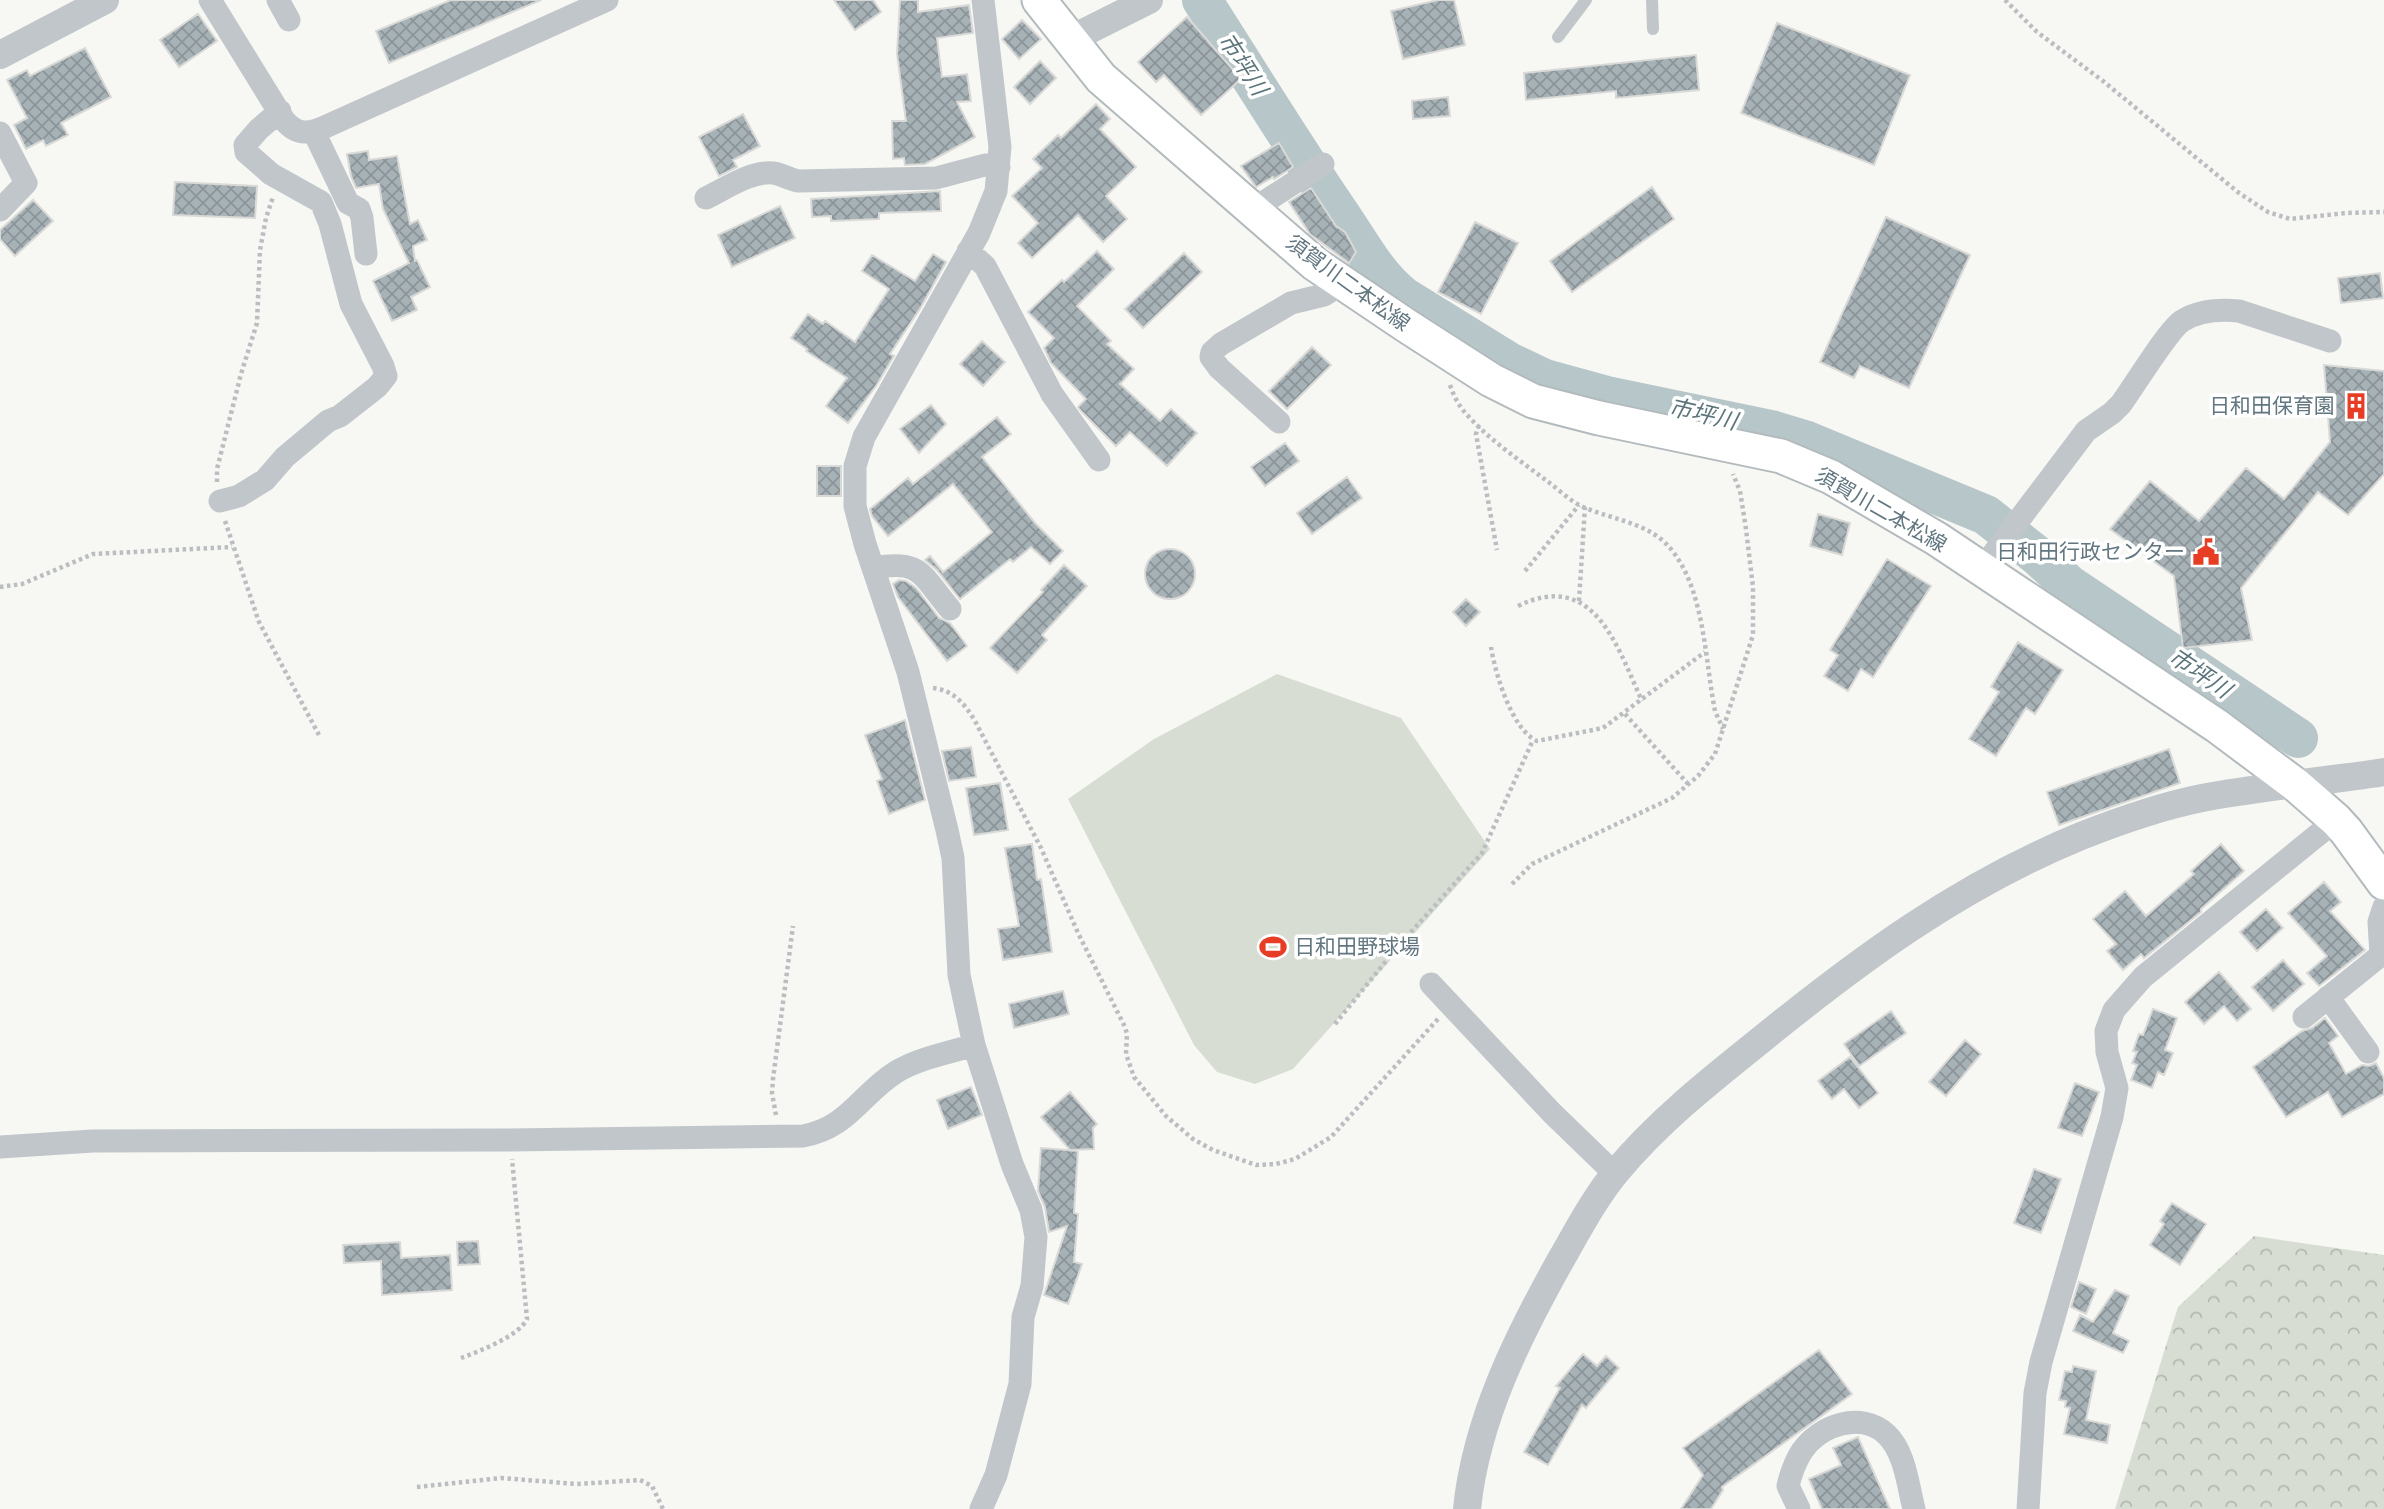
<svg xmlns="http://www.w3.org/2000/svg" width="2384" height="1509" font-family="Arial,'Noto Sans JP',sans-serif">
<defs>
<pattern id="forest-crowns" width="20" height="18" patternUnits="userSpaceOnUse" patternTransform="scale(1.75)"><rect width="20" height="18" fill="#d8ddd3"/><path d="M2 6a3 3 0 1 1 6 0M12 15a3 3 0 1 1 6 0" fill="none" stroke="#b3b8b0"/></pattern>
<pattern id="building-cross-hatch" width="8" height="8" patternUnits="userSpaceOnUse" patternTransform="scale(1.75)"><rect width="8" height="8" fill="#a7b2b6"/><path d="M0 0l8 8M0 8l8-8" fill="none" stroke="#8b9599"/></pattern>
</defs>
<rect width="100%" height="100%" fill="#f7f7f4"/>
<path fill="#d8ddd3" d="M 1277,674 L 1401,718 L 1490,849 L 1293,1069 L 1255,1084 L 1217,1072 L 1194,1045 L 1068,799 L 1154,739 Z"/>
<path fill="url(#forest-crowns)" d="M 2254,1236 L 2384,1255 L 2384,1509 L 2115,1509 L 2178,1307 Z"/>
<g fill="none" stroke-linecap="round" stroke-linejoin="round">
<path stroke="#b7c6c8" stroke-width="40" d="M 1202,0 C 1248,72 1293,146 1342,217 C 1361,245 1377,276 1404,297 L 1509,362 L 1545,379 L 1607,396 L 1771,430 L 1807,441 L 1986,515 L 2039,557 L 2068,584 L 2298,738"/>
</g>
<path fill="url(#building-cross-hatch)" stroke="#d9d9d7" stroke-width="2" d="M 451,0 L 541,0 L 389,63 L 376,31 Z
M 834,0 L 873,0 L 881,12 L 855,30 Z
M 900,0 L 918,0 L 918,12 L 969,5 L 973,33 L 937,38 L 942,77 L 967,74 L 971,101 L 957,102 L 975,137 L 925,164 L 905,165 L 904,158 L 893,159 L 892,121 L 906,121 L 897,54 Z
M 1438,0 L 1454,0 L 1465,45 L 1403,59 L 1391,11 Z
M 198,14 L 217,41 L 179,67 L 160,40 Z
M 1187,17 L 1241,79 L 1201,115 L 1164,75 L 1156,82 L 1138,62 Z
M 1022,20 L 1041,39 L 1019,59 L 1002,39 Z
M 1777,23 L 1910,75 L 1874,165 L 1741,113 Z
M 85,48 L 111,97 L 61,123 L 68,135 L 46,146 L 43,140 L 26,149 L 14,125 L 27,118 L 7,80 L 27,70 L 30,76 Z
M 1696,55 L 1699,90 L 1616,98 L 1616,91 L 1526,100 L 1524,73 Z
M 1040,61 L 1056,78 L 1030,104 L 1014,87 Z
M 1448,97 L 1450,116 L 1413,119 L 1412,101 Z
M 1096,104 L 1110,119 L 1100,129 L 1136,167 L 1106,196 L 1127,219 L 1103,242 L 1078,215 L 1032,258 L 1018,243 L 1038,223 L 1012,196 L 1042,168 L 1033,159 L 1058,135 L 1061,138 Z
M 743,114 L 760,146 L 733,160 L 737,167 L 719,176 L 699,137 Z
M 1279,143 L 1293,167 L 1274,179 L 1273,177 L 1256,187 L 1241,166 Z
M 368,151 L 369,160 L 397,156 L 410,224 L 418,220 L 427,240 L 413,246 L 415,261 L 417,260 L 430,287 L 411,297 L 417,310 L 392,321 L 373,281 L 409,263 L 383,209 L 379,184 L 356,188 L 351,176 L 347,154 Z
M 175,182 L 257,186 L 255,218 L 173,215 Z
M 1652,187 L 1674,219 L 1572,292 L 1550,261 Z
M 1311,188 L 1336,226 L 1345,232 L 1356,252 L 1349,263 L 1310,234 L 1289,202 Z
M 940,191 L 941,211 L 879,213 L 879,219 L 831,221 L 831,216 L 812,217 L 811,199 Z
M 33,200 L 53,221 L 15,256 L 0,239 L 0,230 Z
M 780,206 L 795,238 L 732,267 L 718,235 Z
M 1886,217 L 1970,255 L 1909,388 L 1860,366 L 1854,378 L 1820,362 Z
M 1475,222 L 1518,243 L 1481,314 L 1438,292 Z
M 1097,251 L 1114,269 L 1077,306 L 1111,341 L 1107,344 L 1134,369 L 1120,384 L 1160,421 L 1171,409 L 1197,433 L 1167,466 L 1130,432 L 1116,446 L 1081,411 L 1078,407 L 1086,399 L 1051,363 L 1044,348 L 1054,338 L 1028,312 L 1062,280 L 1064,282 Z
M 1184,253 L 1202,272 L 1143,328 L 1125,309 Z
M 933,254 L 946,262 L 921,307 L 890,354 L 894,356 L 876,386 L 848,423 L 826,406 L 847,378 L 806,351 L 807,349 L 791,338 L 808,314 L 823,324 L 825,321 L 855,342 L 889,289 L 862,271 L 872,255 L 915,281 Z
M 2380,273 L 2383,298 L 2341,303 L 2338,278 Z
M 982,341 L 1005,362 L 983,386 L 960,364 Z
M 1312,347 L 1331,365 L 1287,409 L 1269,391 Z
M 2324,365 L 2384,371 L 2384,474 L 2348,515 L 2318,492 L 2241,588 L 2252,640 L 2183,648 L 2174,576 L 2110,529 L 2150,481 L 2199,521 L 2246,468 L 2284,499 L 2330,442 Z
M 931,405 L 946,424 L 919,453 L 900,429 Z
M 997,417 L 1011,434 L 982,457 L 1035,523 L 1063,551 L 1050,564 L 1031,547 L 1013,562 L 1010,559 L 960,599 L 937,570 L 925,560 L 930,556 L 943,572 L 992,532 L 953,484 L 888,536 L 872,516 L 870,509 L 908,478 L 913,484 Z
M 1285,443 L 1299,461 L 1265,486 L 1251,467 Z
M 817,466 L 841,466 L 841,496 L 817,496 Z
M 1347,477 L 1362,498 L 1312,534 L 1297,513 Z
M 1818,514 L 1850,523 L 1842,555 L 1810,546 Z
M1145 574a25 25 0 1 1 50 0a25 25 0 1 1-50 0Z
M 1887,559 L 1931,586 L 1873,677 L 1861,669 L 1848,691 L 1824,676 L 1838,655 L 1830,650 Z
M 1064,565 L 1087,586 L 1042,635 L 1047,640 L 1017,673 L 990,648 L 1043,592 L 1041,590 Z
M 899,580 L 906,581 L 916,588 L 939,618 L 950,623 L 967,646 L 947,661 L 898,597 L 893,584 Z
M 1466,599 L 1480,612 L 1466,626 L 1453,612 Z
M 2018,642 L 2063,670 L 2035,714 L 2026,708 L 1996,756 L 1969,739 L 1999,692 L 1991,687 Z
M 905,720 L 925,800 L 889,814 L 877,781 L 882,779 L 865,735 Z
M 971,747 L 976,777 L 949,781 L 942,751 Z
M 2169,749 L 2180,783 L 2059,825 L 2047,792 Z
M 1000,783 L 1008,830 L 974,835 L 966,788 Z
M 1032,844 L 1037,880 L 1041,879 L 1052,952 L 1003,960 L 998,929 L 1019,926 L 1005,848 Z
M 2221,844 L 2244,871 L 2201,909 L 2201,912 L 2144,958 L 2141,954 L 2123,970 L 2107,951 L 2116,944 L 2093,919 L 2125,891 L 2146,916 L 2194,874 L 2191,871 Z
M 2324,882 L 2341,902 L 2330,911 L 2365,950 L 2319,986 L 2307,973 L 2327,956 L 2288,913 Z
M 2266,909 L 2283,928 L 2257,951 L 2240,932 Z
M 2283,960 L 2304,984 L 2273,1011 L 2252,987 Z
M 2219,972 L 2251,1009 L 2237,1021 L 2224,1006 L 2204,1024 L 2185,1002 Z
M 1063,991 L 1069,1014 L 1014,1028 L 1009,1004 Z
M 2153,1009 L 2177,1018 L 2165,1050 L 2173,1053 L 2164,1075 L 2158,1072 L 2152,1088 L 2131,1080 L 2137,1065 L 2132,1063 L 2137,1052 L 2133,1051 L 2139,1034 L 2143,1035 Z
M 1891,1011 L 1906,1033 L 1859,1066 L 1844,1044 Z
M 2325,1018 L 2338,1036 L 2329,1043 L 2346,1074 L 2362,1065 L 2369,1066 L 2376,1063 L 2384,1078 L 2384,1094 L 2342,1117 L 2328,1092 L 2286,1117 L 2253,1067 L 2302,1031 L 2312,1028 Z
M 1965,1040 L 1981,1054 L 1946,1096 L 1929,1082 Z
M 1850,1057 L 1878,1093 L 1859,1108 L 1844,1089 L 1832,1099 L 1818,1081 Z
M 2075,1083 L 2099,1092 L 2082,1136 L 2058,1128 Z
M 971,1087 L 982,1115 L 948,1129 L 937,1100 Z
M 1070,1092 L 1097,1124 L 1093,1128 L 1094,1149 L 1070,1150 L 1041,1117 Z
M 1041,1148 L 1078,1151 L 1074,1213 L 1078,1214 L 1074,1262 L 1082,1264 L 1068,1304 L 1044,1295 L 1067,1226 L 1049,1232 L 1045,1207 L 1038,1191 Z
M 2034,1169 L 2061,1179 L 2041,1233 L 2014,1223 Z
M 2172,1203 L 2206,1224 L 2180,1265 L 2150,1245 L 2164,1224 L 2160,1221 Z
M 478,1241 L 480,1264 L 458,1265 L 457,1242 Z
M 400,1242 L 401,1258 L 450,1255 L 452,1290 L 382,1295 L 381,1261 L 344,1263 L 343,1245 Z
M 2079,1282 L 2096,1289 L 2086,1314 L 2071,1307 Z
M 2115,1290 L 2129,1296 L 2113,1333 L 2129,1341 L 2123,1353 L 2073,1331 L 2080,1315 L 2093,1322 Z
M 1819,1350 L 1852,1394 L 1722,1487 L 1723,1490 L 1711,1509 L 1681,1509 L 1703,1475 L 1683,1448 Z
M 1583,1354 L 1597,1366 L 1606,1356 L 1619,1368 L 1586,1408 L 1582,1405 L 1548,1465 L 1524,1452 L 1560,1388 L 1556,1386 Z
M 2073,1366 L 2096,1371 L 2086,1420 L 2110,1425 L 2107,1443 L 2064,1434 L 2070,1408 L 2065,1407 L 2066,1401 L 2059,1400 L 2065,1371 L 2072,1372 Z
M 1858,1437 L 1890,1509 L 1822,1509 L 1809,1479 L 1841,1465 L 1833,1448 Z"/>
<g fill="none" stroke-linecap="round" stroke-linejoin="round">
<defs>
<path id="secondary" d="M 1039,0 L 1101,78 L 1315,264 L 1407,326 L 1491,380 L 1533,401 L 1599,418 L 1781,456 L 1831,477 L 1937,539 L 2217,726 L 2296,785 L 2336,820 L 2346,831 L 2384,883"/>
</defs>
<use href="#secondary" stroke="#b3babd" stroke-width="37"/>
<path stroke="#babec0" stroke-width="4.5" stroke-dasharray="3.5 3.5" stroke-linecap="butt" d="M 2005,0 L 2037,32 L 2103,81 L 2239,193 L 2268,212 L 2290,219 L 2346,213 L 2384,212
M 1450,385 C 1453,394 1457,402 1462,409 C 1485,437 1518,459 1547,481 C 1558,489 1569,500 1581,506 C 1614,521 1652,522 1674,553 C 1705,595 1705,661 1715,711 L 1723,729
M 1479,425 L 1476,434 L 1497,550
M 217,482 L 217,469 L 241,374 L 257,323 L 260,250 L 266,218 L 273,197
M 225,521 L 259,622 L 320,737
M 1525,571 L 1579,505
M 0,587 L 22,584 L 93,554 L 232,547
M 1579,601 L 1585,507
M 1518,606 C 1594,569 1617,646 1642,701
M 1491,647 C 1495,673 1512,730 1537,741 L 1603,728 L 1705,652
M 933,688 C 953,690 965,704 975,721 L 1041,848 L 1078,933 L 1125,1027 L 1127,1034 L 1126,1054 L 1134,1077 L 1166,1116 L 1193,1139 L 1213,1150 L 1256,1165 L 1276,1164 L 1295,1159 L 1331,1137 L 1438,1019
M 1625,714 L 1689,785
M 1512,884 L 1532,864 L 1672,798 L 1698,776 L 1715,754 L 1753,635 L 1753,587 L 1746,529 L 1740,491 L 1733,474
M 1335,1024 L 1395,950 L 1482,853 L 1533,740
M 776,1115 L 772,1093 L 773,1079 L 793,926
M 461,1358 C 480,1351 519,1336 527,1319 L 512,1159
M 417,1487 L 501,1478 L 577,1484 L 640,1480 L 652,1486 L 663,1509"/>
<path stroke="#c0c6c9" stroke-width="12" d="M 1652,0 L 1653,29
M 1558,37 L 1586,0"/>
<path stroke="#c0c6c9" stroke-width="23" d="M 210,0 L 284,120 C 297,136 310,134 327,126 L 607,0
M 278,0 L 289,20
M 314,132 L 348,203 L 359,209 L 362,218 L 366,254
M 0,133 L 26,183 L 0,210
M 706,198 C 725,189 750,171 773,173 C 782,174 790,180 799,181 L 936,178 L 985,165 L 999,167
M 1252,210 L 1323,164
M 968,251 L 985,266 L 1052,394 L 1099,460
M 1279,422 L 1219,368 L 1211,357 L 1212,352 L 1221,344 L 1291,303 L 1324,295 L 1343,283
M 220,501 L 239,496 L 265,480 L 285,457 L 328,421 L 340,416 L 377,387 L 386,376 L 383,366 L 351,304 L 330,224 L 321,202 L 271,174 L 246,152 L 245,145 L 259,129 L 280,111
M 873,568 C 922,559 921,575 950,609
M 1981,570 L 2086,431 L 2112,413 L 2121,404 C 2133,388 2168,330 2182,321 C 2199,310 2219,309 2239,311 L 2330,341
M 1431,984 L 1552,1113 L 1614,1173
M 2328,997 L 2368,1052
M 2304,1017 L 2381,955 L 2379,922 L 2384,907
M 0,1147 L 93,1141 L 510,1140 L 803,1136 C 848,1128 860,1095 896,1072 C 919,1058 949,1053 974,1045
M 981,1509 L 996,1475 L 1020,1384 L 1023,1317 L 1032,1286 L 1036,1237 L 1031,1210 L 1012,1164 L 974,1045 L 959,975 L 953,858 L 947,830 L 908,672 L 865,544 L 855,506 L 855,466 L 864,437 L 979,233 L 996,191 L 1000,147 L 983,0
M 1799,1509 L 1788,1486 C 1791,1473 1795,1462 1802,1451 C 1820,1425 1861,1411 1886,1434 C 1905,1451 1908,1486 1914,1509
M 2028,1509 L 2035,1393 L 2041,1362 L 2112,1117 L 2117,1088 L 2107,1052 L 2106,1031 L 2114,1010 L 2143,977 L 2336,820"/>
<path stroke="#c0c6c9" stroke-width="28" d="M 1071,39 L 1149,0
M 0,55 L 105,0
M 1467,1509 C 1476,1419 1519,1334 1563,1256 C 1579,1228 1596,1196 1617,1171 C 1658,1122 1707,1083 1757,1043 C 1859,960 1959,886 2081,836 C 2119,821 2162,806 2202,798 C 2262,787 2324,781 2384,772"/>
<use href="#secondary" stroke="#fff" stroke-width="33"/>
</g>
<defs>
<symbol id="building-bare" viewBox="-9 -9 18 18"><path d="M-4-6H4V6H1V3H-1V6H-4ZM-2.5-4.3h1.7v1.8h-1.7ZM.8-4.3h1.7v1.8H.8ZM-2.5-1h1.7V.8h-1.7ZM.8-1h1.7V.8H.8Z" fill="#e73d25" stroke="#fff" stroke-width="2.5" paint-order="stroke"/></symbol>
<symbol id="civic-bare" viewBox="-9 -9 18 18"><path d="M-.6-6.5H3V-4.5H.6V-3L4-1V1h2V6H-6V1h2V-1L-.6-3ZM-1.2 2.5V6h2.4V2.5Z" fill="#e73d25" stroke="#fff" stroke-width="2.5" paint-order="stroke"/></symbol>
<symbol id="stadium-bare" viewBox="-9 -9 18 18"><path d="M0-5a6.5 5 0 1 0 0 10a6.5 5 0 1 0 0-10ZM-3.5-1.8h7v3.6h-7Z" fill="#e73d25" stroke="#fff" stroke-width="2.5" paint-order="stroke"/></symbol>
</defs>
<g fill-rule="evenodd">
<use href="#building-bare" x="2337" y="387" width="38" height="38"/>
<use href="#civic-bare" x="2187" y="533" width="38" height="38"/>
<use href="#stadium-bare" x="1254" y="928" width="38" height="38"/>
</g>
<g text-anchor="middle" stroke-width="7" stroke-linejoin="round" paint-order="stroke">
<g font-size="21" fill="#627680" stroke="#fff">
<text transform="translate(1348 283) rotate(36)" y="7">須賀川二本松線</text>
<text transform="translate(1881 510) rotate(30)" y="7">須賀川二本松線</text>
</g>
<g font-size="21" fill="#627680" stroke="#fff" text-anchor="end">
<text x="2335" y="413">日和田保育園</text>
<text x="2185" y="559">日和田行政センター</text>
<text x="1294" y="954" text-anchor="start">日和田野球場</text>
</g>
<g font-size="23" font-style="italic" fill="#5d767b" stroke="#fff">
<text transform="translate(1243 64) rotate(57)" y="8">市坪川</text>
<text transform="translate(1703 414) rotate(13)" y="8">市坪川</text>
<text transform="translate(2200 673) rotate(34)" y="8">市坪川</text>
</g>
</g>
</svg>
